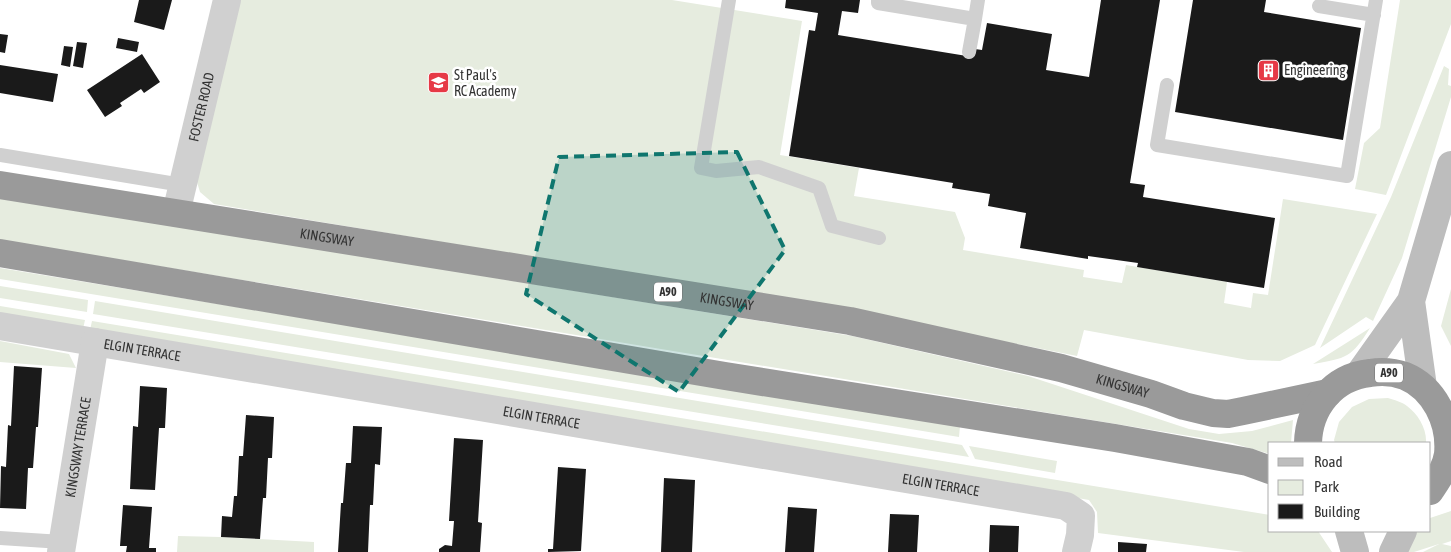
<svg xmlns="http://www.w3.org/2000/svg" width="1451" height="552" font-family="'Asap Condensed',sans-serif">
<rect width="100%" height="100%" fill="#fff"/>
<path fill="#e6ecdf" d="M 238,0 L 672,0 L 802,21 L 780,155 L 859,168 L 854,196 L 955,212 L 965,238 L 963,250 L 1084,270 L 1083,277 L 1122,283 L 1126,265 L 1227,282 L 1224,303 L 1251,308 L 1253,293 L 1268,295 L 1283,199 L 1377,214 L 1315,345 L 1280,361 L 1248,360 L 1084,330 L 1077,356 L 848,310 L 214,204 L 200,192 L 196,179 Z
M 1400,0 L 1451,0 L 1451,24 L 1386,195 L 1355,189 L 1364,143 L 1380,128 Z
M 1444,66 L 1449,69 L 1448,85 L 1451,86 L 1451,97 L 1402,258 L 1373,321 L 1366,317 L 1320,348 L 1391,197 Z
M 0,197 L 852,336 L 1028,376 L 1189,429 L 1219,434 L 1252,431 L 1293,420 L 1291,443 L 1270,443 L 1270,454 L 1232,443 L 0,240 Z
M 0,268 L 960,426 L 959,437 L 0,279 Z
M 0,286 L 88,300 L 87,312 L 0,298 Z
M 1451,289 L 1451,346 L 1441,326 Z
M 95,301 L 962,445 L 969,457 L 93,314 Z
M 0,306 L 85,320 L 83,329 L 0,315 Z
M 92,321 L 1270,515 L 1270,531 L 1318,531 L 1332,552 L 1244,552 L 1098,533 L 1097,512 L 1089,500 L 90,330 Z
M 1370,328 C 1351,358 1347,358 1313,364 Z
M 0,341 L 69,354 L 76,368 L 0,362 Z
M 1388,398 C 1394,400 1402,402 1407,406 C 1418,414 1427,429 1426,443 L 1335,443 L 1334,440 L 1339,422 L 1352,407 L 1369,399 Z
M 969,446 L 1057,461 L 1055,473 L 975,459 Z
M 1451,511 L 1451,541 L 1442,544 L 1451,546 L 1451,552 L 1423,552 L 1439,544 L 1414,552 L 1401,552 L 1414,531 L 1430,531 L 1430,518 Z
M 178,536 L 221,537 L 314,542 L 314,552 L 177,552 Z"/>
<path fill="#1a1a1a" d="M 139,0 L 172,0 L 164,30 L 134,22 Z
M 786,0 L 860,0 L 858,13 L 842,11 L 838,35 L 973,57 L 975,49 L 982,50 L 987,23 L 1052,34 L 1046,70 L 1089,77 L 1101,0 L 1160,0 L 1130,183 L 1145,185 L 1143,197 L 1275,218 L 1264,288 L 1137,267 L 1138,263 L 1088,256 L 1088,259 L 1020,248 L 1026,213 L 988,206 L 990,194 L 952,188 L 953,183 L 789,156 L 809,30 L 815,31 L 818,13 L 785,8 Z
M 1193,0 L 1266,0 L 1264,12 L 1361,28 L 1343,140 L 1175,112 Z
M 0,34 L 8,35 L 5,53 L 0,52 Z
M 118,38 L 139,42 L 137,52 L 116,48 Z
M 77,42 L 87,43 L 83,68 L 73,66 Z
M 64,46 L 73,47 L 70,67 L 61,65 Z
M 142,54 L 160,82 L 144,93 L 141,89 L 120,103 L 122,106 L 105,117 L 87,90 Z
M 0,65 L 58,74 L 53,102 L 0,93 Z
M 14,366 L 42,368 L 38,427 L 36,427 L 33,468 L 28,468 L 26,509 L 0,508 L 1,466 L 6,467 L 8,425 L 11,426 Z
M 140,386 L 167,388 L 165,428 L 159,428 L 155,490 L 130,489 L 133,426 L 138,427 Z
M 246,415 L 274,417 L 272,458 L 268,458 L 266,498 L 263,498 L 260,539 L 221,537 L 222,516 L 232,517 L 234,496 L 237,496 L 239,456 L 243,456 Z
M 353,426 L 382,427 L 380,465 L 375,464 L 373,505 L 370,505 L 368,552 L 338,552 L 341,503 L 343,503 L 346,463 L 351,463 Z
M 454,438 L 483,440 L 478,522 L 482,523 L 480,552 L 439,552 L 439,549 L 445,545 L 452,546 L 454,521 L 449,521 Z
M 558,467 L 586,469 L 581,551 L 548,552 L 548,549 L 553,549 Z
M 664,478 L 695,480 L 692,552 L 661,552 Z
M 123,505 L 152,507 L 149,548 L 156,548 L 156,552 L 126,552 L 127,546 L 120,546 Z
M 788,507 L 817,509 L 814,552 L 785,552 Z
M 890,514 L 919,515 L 917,552 L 888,552 Z
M 990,525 L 1019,526 L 1018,552 L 989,552 Z
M 1118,542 L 1147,544 L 1146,552 L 1118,552 Z"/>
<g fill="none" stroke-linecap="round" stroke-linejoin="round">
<path stroke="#d0d0d0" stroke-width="14" d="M 729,0 L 701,168 L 716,171 L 759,167 L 819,188 L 832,226 L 879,238
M 878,0 L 878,3 L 975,19 L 978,0
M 1319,6 L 1374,15
M 969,52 L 975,19
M 1167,85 L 1157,145 L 1347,176 L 1376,0
M 0,155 L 182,185
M 0,538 L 62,542"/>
<g stroke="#d0d0d0" stroke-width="28">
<path id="s1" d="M 176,213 L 227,0"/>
<path id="s2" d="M 0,326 L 1066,506 L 1081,516 L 1080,535 L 1076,552"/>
<path id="s3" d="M 61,552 L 95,342"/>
</g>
<path stroke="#bdbdbd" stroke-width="28" d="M 1411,301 L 1423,387
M 1359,374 L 1411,301 L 1451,165
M 1349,531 L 1355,552
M 1393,552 L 1403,531"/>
<g stroke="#9a9a9a" stroke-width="28">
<path id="s4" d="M 0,185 L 850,321 L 1061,368 L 1151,394 L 1184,406 L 1213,413 L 1228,414 L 1243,411 L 1328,393"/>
<path d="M 0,253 L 725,376 L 1115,438 L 1248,462 L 1270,470"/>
<path d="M 1308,443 C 1309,407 1333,377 1370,373 C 1381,371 1394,372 1405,376 C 1434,388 1451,422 1448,454 C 1446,468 1438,479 1430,491"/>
</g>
</g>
<path fill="#0f766e" fill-opacity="0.2" stroke="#0f766e" stroke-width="4" stroke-dasharray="10 6" stroke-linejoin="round" d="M 737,152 L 785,250 L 679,392 L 526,294 L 559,157 Z"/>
<defs>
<symbol id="building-square" viewBox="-11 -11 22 22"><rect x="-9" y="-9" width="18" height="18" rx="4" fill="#e63946" stroke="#fff"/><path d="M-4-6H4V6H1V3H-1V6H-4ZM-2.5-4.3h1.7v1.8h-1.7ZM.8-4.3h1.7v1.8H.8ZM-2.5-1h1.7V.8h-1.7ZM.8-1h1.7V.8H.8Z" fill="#fff"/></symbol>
<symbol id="school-square" viewBox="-11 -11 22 22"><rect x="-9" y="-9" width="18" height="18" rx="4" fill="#e63946" stroke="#fff"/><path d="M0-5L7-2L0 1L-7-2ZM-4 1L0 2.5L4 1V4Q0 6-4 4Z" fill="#fff"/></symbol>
</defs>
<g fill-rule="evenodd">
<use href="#building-square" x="1256" y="58" width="25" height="25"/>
<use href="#school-square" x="426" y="70" width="25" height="25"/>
</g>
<g text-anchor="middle" stroke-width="5" stroke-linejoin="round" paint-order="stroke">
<g fill="#fff" stroke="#707070" stroke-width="1">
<rect x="654" y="282.5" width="28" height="19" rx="4"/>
<rect x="1375" y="363.5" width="28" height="19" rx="4"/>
</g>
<g font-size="12" font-weight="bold" fill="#333">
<text x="668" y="296">A90</text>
<text x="1389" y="377">A90</text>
</g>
<g font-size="14" fill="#333" stroke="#fff" text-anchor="start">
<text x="1284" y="75">Engineering</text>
<text x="454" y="80">St Paul's<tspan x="454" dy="16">RC Academy</tspan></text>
</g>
<g font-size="14" fill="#333" stroke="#fff">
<text dy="5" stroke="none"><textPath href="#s1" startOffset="109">FOSTER ROAD</textPath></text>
<text dy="5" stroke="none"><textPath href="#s4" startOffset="331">KINGSWAY</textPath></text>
<text dy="5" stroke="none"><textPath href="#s4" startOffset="736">KINGSWAY</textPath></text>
<text dy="5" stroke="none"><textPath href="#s2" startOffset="144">ELGIN TERRACE</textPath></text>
<text dy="5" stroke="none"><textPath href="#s4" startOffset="1141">KINGSWAY</textPath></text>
<text dy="5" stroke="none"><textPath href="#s2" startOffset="549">ELGIN TERRACE</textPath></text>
<text dy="5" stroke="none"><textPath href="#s3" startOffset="106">KINGSWAY TERRACE</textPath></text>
<text dy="5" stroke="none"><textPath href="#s2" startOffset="954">ELGIN TERRACE</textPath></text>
</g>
</g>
<rect x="1268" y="442" width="162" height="90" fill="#ffffff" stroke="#adadad"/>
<rect x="1278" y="458" width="25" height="8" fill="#bdbdbd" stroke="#adadad"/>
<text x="1314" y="467" font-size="15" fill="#333333">Road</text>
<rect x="1278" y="480" width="25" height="15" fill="#e6ecdf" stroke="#adadad"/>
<text x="1314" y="492" font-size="15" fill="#333333">Park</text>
<rect x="1278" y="504" width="25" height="15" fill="#1a1a1a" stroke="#adadad"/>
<text x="1314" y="517" font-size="15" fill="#333333">Building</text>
</svg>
